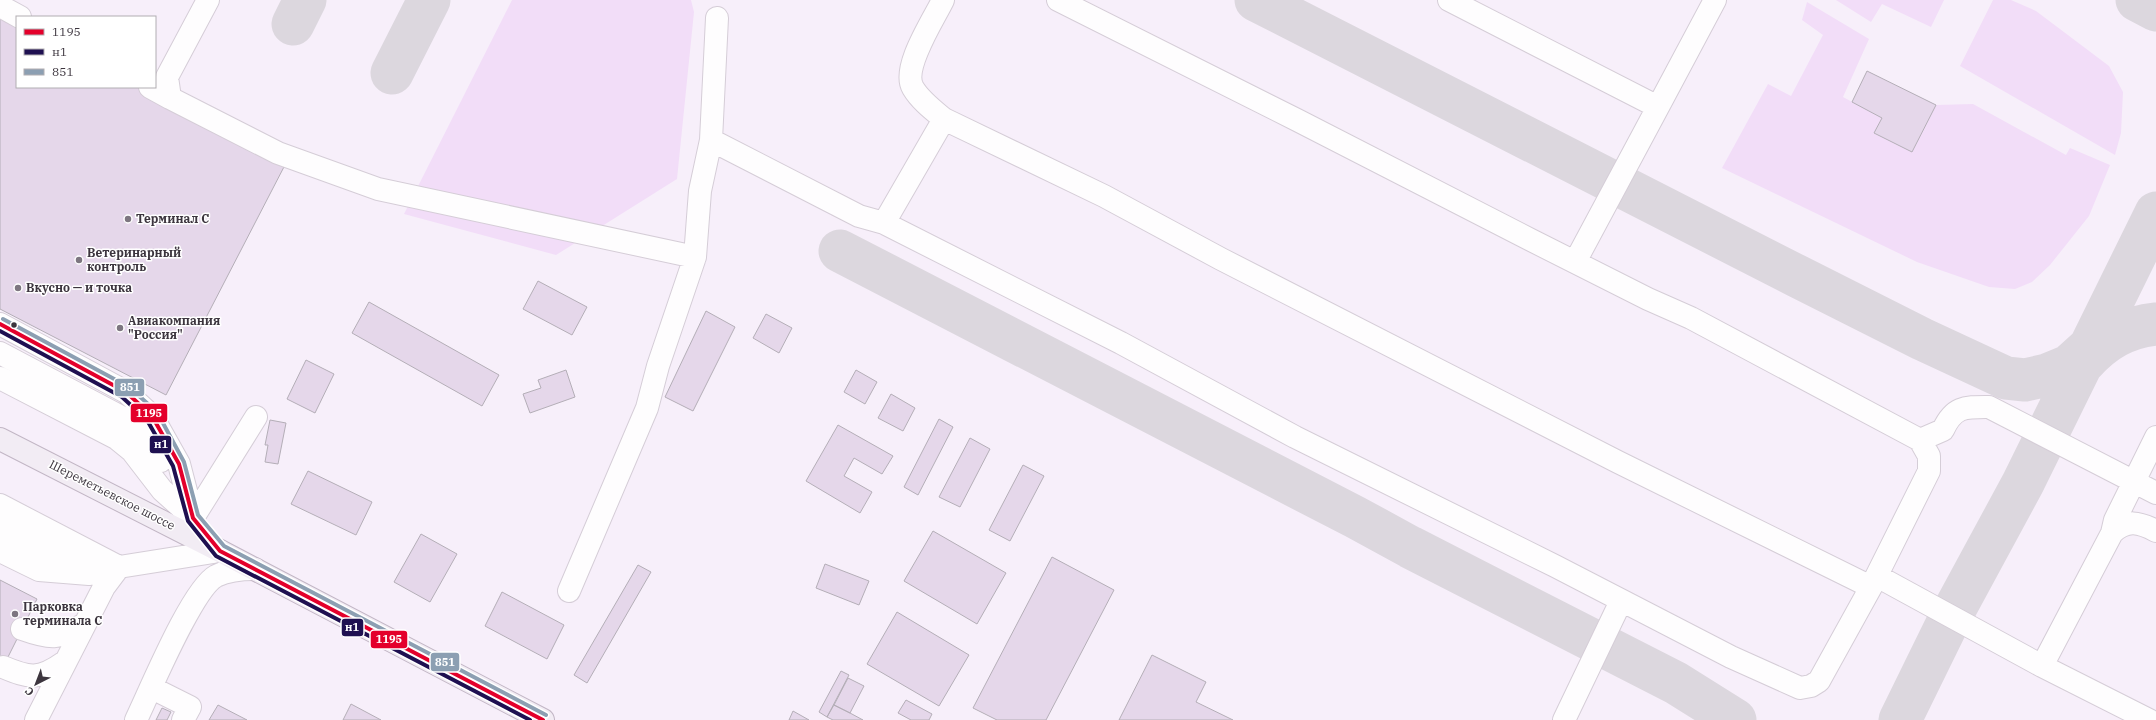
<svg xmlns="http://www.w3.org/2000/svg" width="2156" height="720" font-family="'IBM Plex Serif',serif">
<rect width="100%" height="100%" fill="#f7effa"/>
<path fill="#f2ddf8" d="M 512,0 L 691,0 L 694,12 L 677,179 L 556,255 L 404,214 Z
M 1836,0 L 1944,0 L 1931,27 L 1882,4 L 1871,22 Z
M 1993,0 L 2011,0 L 2036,11 L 2109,66 L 2123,92 L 2121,133 L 2115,155 L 1960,66 Z
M 1807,2 L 1869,39 L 1843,97 L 1882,118 L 1874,133 L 1912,152 L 1936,105 L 1973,104 L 2066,155 L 2070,148 L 2110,165 L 2089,216 L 2050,265 L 2032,282 L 2015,289 L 1989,287 L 1917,262 L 1722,168 L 1768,84 L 1791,96 L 1823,35 L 1802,20 Z"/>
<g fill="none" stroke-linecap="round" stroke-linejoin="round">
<path stroke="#dcd7de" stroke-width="43" d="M 1256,0 L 1797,276 L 1922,339 L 2006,378 L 2025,380 L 2047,375 L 2069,366 L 2090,347
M 2137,0 L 2156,10
M 293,24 L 305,0
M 392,73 L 429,0
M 840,251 L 1355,517 L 1410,547 L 1676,683 L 1735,720
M 2084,362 C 2104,340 2126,327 2156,324
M 1900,720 L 1951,616 L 2023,483 L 2156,213"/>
</g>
<path fill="#e5d7ea" stroke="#b4aeb7" d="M 0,14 L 17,23 L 17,87 L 141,87 L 286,163 L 166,395 L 0,309 Z
M 1867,71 L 1936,105 L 1912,152 L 1874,133 L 1882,118 L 1852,102 Z
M 538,281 L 587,307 L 572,335 L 523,309 Z
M 369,302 L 499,375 L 482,406 L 352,333 Z
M 706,311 L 735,327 L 693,411 L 665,397 Z
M 766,314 L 792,328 L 779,353 L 753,338 Z
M 306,360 L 334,374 L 315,413 L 287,399 Z
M 566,370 L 575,397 L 530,413 L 523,394 L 541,388 L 538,380 Z
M 856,370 L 877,382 L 865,404 L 844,392 Z
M 891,394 L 915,408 L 903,431 L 878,418 Z
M 939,419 L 953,427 L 918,495 L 904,487 Z
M 270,420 L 286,423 L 278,464 L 265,462 L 268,445 L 265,445 Z
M 838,425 L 893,456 L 882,474 L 854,458 L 844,476 L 872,492 L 860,513 L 806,481 Z
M 970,438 L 990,449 L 960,507 L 939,497 Z
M 1023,465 L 1044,476 L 1010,541 L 989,530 Z
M 308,471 L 372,502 L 356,535 L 291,504 Z
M 933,531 L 1006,573 L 977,624 L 904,581 Z
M 421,534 L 457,554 L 430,602 L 394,582 Z
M 1052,557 L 1114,590 L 1046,720 L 997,720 L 973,708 Z
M 825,564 L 869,581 L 859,605 L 816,588 Z
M 638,565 L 651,572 L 587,683 L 574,675 Z
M 0,580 L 37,599 L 0,673 Z
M 502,592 L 564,625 L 547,659 L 485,626 Z
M 897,612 L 969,655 L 939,706 L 867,664 Z
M 1152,655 L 1206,682 L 1196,702 L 1233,720 L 1119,720 Z
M 841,671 L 849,675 L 827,717 L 819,712 Z
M 848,678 L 864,686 L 850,713 L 834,705 Z
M 906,700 L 932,714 L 929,720 L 911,720 L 898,713 Z
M 351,704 L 381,720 L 343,720 Z
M 218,705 L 247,720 L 209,720 Z
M 834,705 L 850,713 L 863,720 L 833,720 L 827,717 Z
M 162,708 L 171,712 L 167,720 L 156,720 Z
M 793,711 L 809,720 L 789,720 Z"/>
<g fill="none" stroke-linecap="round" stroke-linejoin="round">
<defs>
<path id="minor" d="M 208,0 L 167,77 L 170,98 L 278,153 L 378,189 L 695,257
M 1449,0 L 1658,107 L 1575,262
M 0,6 L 20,17
M 717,18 L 711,140 L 859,216 L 884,223 L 944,119 C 933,110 920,100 913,88 C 901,68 934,19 943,0
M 150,87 L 170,98
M 1658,107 L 1715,0
M 944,119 L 1104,196 L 1221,259 L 1618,462 L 1871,587
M 884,223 L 1121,343 L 1295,437 L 1555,566 L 1731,657 L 1800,688 L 1811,686 L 1819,681 L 1871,587 L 1929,471 L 1929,456 L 1920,440 L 1691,318 L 1648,299 L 1531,240 L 1297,120 L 1058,0
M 0,324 L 126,392 L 152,416 L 179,464 L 193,518
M 0,353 L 125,419 C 142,431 152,442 161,461
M 0,378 L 116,438 L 132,451 L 162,490 L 194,519
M 1920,440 L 1943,430 C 1954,406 1965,407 1989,407 L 2156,493
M 0,505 L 119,567 L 104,587 L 36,720
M 193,518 L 256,417
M 0,528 L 81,570
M 2112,533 C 2127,519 2139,522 2156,531
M 0,551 L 39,570 L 89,574 L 119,567 L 220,551
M 1877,576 L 2042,666 L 2149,720
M 569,591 L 647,408 L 658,366 L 695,257 L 700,191 L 711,140
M 22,629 C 50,639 59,640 84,624
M 2042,666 L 2112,533 L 2115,520 L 2156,437
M 3,667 C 29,678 39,680 63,663
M 152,688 L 190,707 L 183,720
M 136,720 C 150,691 192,589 216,576 C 228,570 242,569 255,569
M 1564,720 L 1621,601"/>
<path id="major" d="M 0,439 L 220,551 L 543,720"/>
</defs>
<use href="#minor" stroke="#d5cdd7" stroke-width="24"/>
<use href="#major" stroke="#c2b6c5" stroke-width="24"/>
<use href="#minor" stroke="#fefdfe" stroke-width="22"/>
<use href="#major" stroke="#f2ecf4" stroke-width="22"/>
<defs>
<path id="bus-1" d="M 0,324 L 126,392 L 152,416 L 179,464 L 193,518 L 220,551 L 543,720"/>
<path id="bus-2" d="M 0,331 L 122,397 L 147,420 L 173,466 L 188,521 L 216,556 L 530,720"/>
<path id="bus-3" d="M 3,319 L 129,387 L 157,412 L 184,462 L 198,515 L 224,546 L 546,715"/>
</defs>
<use href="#bus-1" stroke="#fff" stroke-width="7"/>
<use href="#bus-2" stroke="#fff" stroke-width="7"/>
<use href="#bus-3" stroke="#fff" stroke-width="7"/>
<use href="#bus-1" stroke="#e4002b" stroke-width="4"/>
<use href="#bus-2" stroke="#1f1051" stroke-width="4"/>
<use href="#bus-3" stroke="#8c9fb2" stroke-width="4"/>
</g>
<g fill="#7d7680" stroke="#fff" stroke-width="1.5">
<circle cx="128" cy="219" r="4"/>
<circle cx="79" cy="260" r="4"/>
<circle cx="18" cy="288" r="4"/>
<circle cx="120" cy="328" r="4"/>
<circle cx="15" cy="614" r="4"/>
</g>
<circle fill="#3c353e" stroke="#fff" stroke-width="1.5" cx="14" cy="325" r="3.5"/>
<g text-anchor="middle" stroke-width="3" stroke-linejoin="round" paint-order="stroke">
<g font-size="12" font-weight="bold" fill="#3c353e" stroke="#fff" text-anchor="start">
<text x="136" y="223">Терминал C</text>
<text x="87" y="257">Ветеринарный<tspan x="87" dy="14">контроль</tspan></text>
<text x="26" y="292">Вкусно — и точка</text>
<text x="128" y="325">Авиакомпания<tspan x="128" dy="14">"Россия"</tspan></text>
<text x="23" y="611">Парковка<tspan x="23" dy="14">терминала C</tspan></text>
</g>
<g font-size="12" fill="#3c353e" stroke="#fff">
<text transform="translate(112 495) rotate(27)" y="4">Шереметьевское шоссе</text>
</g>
</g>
<g stroke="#fff" stroke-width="1.5">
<rect x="114" y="378" width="31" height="19" rx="4" fill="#8c9fb2"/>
<rect x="130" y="403" width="38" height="20" rx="4" fill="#e4002b"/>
<rect x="149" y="435" width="23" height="19" rx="4" fill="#1f1051"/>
<rect x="341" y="618" width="23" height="19" rx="4" fill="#1f1051"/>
<rect x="370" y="630" width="38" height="19" rx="4" fill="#e4002b"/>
<rect x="430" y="652" width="30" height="20" rx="4" fill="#8c9fb2"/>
</g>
<g font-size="11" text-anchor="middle" font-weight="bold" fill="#fff">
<text x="130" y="391">851</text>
<text x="149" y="417">1195</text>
<text x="161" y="448">н1</text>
<text x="352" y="631">н1</text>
<text x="389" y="643">1195</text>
<text x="445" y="666">851</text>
</g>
<rect x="16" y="16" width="140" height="72" fill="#ffffff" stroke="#b1aeb2"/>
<rect x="24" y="29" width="20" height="6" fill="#e4002b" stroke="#b1aeb2"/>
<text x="52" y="36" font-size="12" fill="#3c353e">1195</text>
<rect x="24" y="49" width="20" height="6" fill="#1f1051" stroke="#b1aeb2"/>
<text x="52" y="56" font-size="12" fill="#3c353e">н1</text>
<rect x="24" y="69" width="20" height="6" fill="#8c9fb2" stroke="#b1aeb2"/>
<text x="52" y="76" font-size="12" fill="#3c353e">851</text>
<g transform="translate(36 684) rotate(222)" stroke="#ffffff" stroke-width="3" paint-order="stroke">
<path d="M0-3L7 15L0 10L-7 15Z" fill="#3c353e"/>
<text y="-6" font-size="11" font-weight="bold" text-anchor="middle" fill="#3c353e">С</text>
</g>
</svg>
